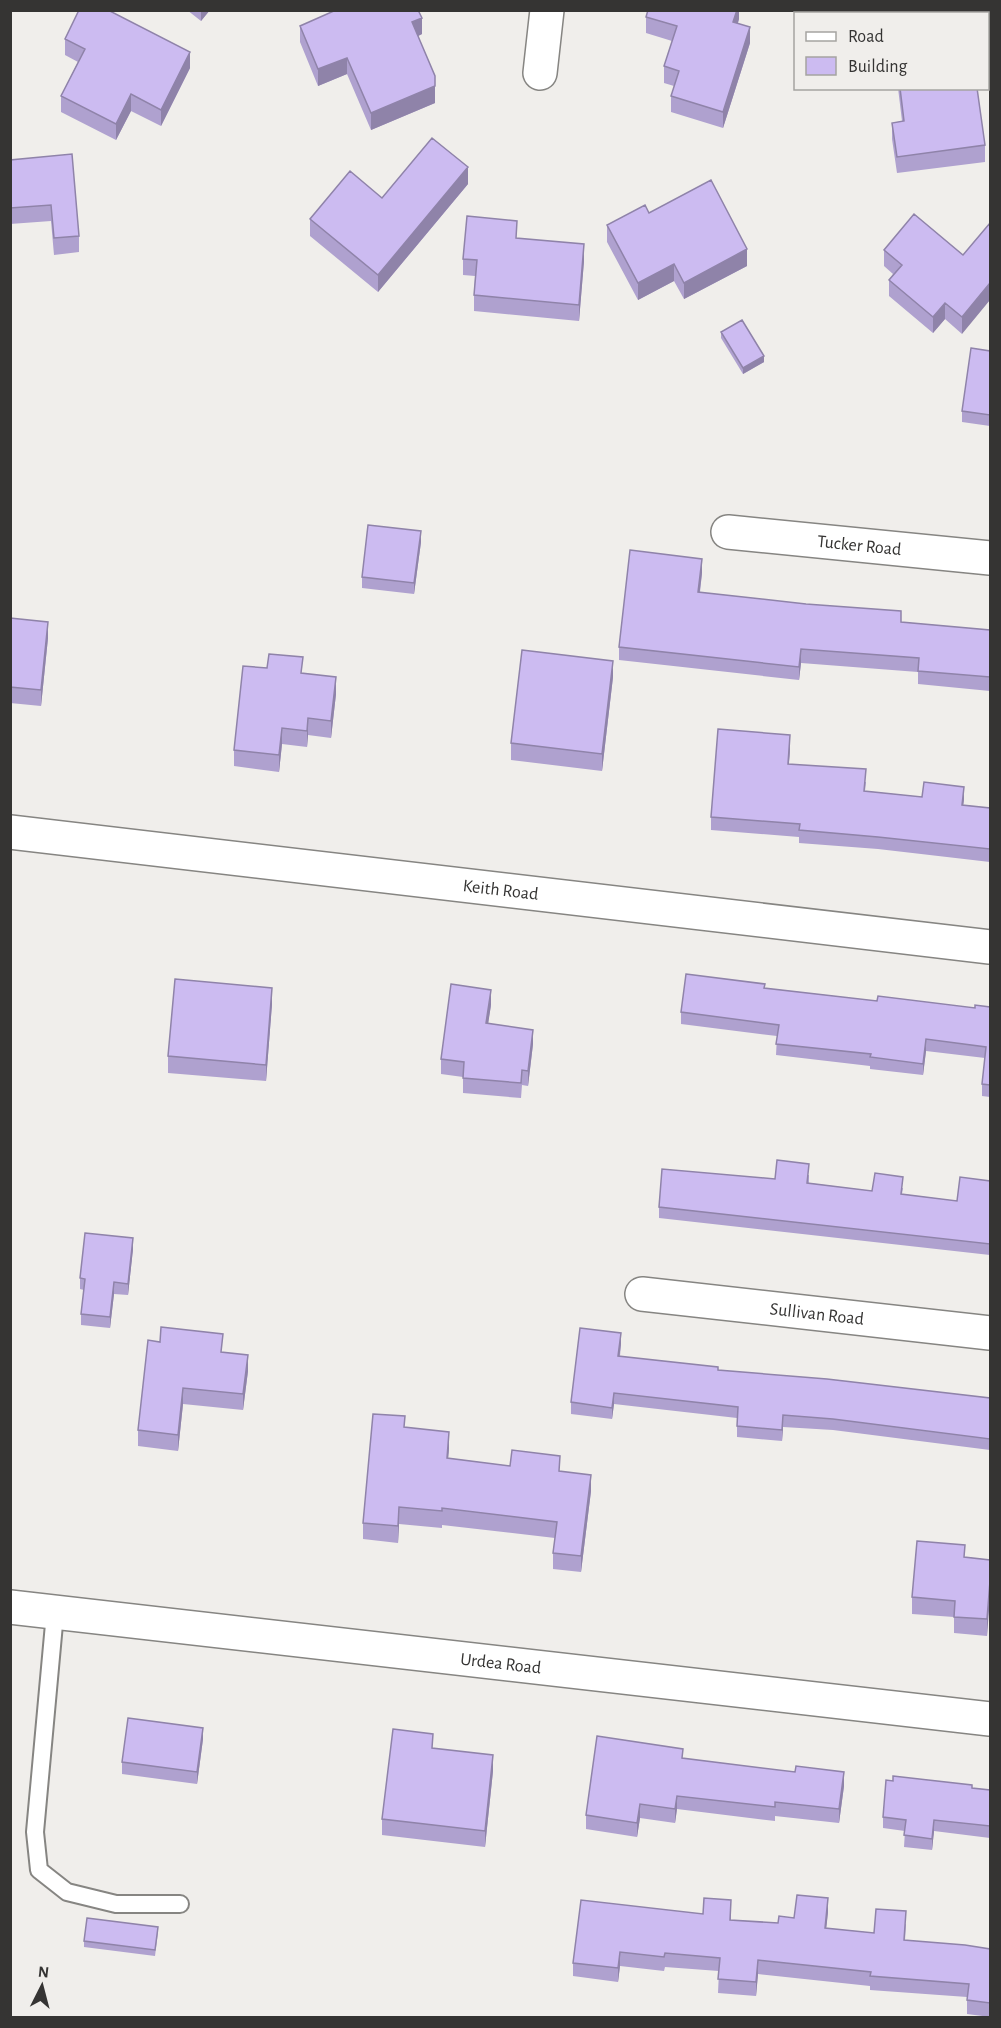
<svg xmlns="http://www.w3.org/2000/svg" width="1001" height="2028" font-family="'Alegreya Sans',sans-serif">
<rect width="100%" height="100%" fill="#f0eeeb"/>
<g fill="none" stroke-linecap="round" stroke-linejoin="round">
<defs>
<path id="lane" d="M 55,1613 L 35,1832 L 39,1870 L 67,1892 L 116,1904 L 180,1904"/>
<g id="street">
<path d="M 540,73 L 547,10"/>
<path id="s1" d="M 728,532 L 990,558"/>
<path id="s2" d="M 10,832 L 990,947"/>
<path id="s3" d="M 642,1294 L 990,1333"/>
<path id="s4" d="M 10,1607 L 990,1719"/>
</g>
</defs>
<use href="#lane" stroke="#868582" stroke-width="20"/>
<use href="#street" stroke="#868582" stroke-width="36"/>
<use href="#lane" stroke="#fff" stroke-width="16"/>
<use href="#street" stroke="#fff" stroke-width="33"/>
</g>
<path fill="#afa1cf" d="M 187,10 L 210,10 L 201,21 Z
M 739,10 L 739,19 L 738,23 L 750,43 L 723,128 L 671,112 L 671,96 L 674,86 L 664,83 L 664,66 L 672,41 L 646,33 L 646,17 Z
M 990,20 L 990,79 L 987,79 L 987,21 Z
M 300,26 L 422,34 L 418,36 L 435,103 L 371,130 L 347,74 L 318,86 L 300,42 Z
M 65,39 L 190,68 L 161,126 L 131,111 L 116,140 L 61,112 L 61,96 L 78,62 L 65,55 Z
M 898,88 L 977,88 L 985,145 L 985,162 L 897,173 L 892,139 L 892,123 L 902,121 Z
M 10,160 L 79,236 L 79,252 L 54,255 L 51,221 L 10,224 Z
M 468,184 L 378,292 L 310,236 L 310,219 L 382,198 Z
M 649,213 L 747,266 L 684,299 L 674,281 L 638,300 L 607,242 L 607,225 Z
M 517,238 L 584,261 L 579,321 L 474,311 L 474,295 L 475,276 L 463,275 L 463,259 Z
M 884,250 L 963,255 L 962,334 L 945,319 L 933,333 L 889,296 L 889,280 L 893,274 L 884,266 Z
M 721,332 L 764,362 L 743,374 L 721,338 Z
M 990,351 L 990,426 L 962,422 L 962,411 Z
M 421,542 L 414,594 L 362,588 L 362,577 Z
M 702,573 L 700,592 L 901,622 L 990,630 L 990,691 L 918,684 L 918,672 L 801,663 L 799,680 L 619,660 L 619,647 Z
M 10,618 L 48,638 L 41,706 L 10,703 Z
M 303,674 L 336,694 L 331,738 L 308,735 L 307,747 L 282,744 L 279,772 L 234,766 L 234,750 Z
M 613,677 L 602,771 L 511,760 L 511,743 Z
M 790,748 L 789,764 L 866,782 L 865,791 L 922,797 L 964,799 L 963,805 L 990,808 L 990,862 L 878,849 L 799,843 L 799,837 L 711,830 L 711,817 Z
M 765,988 L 877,1001 L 975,1008 L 990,1007 L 990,1097 L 982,1096 L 982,1084 L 985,1058 L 926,1051 L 923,1075 L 870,1069 L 870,1066 L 776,1055 L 777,1036 L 681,1024 L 681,1012 Z
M 272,1004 L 266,1081 L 168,1073 L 168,1056 Z
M 491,1005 L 488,1023 L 533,1044 L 528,1086 L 522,1085 L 521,1098 L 463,1093 L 463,1077 L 441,1074 L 441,1059 Z
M 809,1175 L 809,1183 L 872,1191 L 903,1188 L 902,1194 L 957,1201 L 990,1181 L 990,1255 L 659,1218 L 659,1207 L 775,1179 Z
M 133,1249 L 128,1295 L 114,1294 L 110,1328 L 81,1325 L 81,1314 L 84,1290 L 80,1289 L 80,1278 Z
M 621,1344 L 620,1356 L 718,1370 L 990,1398 L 990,1450 L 833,1430 L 783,1427 L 782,1441 L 737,1437 L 737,1418 L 614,1404 L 612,1419 L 571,1414 L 571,1402 Z
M 223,1352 L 248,1371 L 243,1410 L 183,1404 L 178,1451 L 138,1446 L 138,1430 Z
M 405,1427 L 449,1448 L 448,1458 L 510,1466 L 560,1471 L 591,1491 L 581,1572 L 553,1569 L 553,1553 L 555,1538 L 442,1525 L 442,1528 L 399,1524 L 398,1543 L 363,1539 L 363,1523 Z
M 965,1557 L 990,1560 L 987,1636 L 954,1633 L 954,1617 L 912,1614 L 912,1597 Z
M 203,1739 L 197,1784 L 122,1774 L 122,1762 Z
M 433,1748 L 493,1771 L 485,1847 L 382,1835 L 382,1819 Z
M 683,1758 L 844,1786 L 839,1823 L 775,1816 L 775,1821 L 677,1809 L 675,1823 L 640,1818 L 637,1837 L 586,1829 L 586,1815 Z
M 972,1789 L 990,1790 L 990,1838 L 934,1831 L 932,1850 L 904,1847 L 905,1831 L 883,1828 L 883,1817 Z
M 828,1912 L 826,1928 L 874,1933 L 906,1924 L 905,1940 L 990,1949 L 990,2017 L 967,2014 L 967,1997 L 870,1990 L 870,1986 L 758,1974 L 756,1996 L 718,1993 L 719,1971 L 665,1967 L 664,1971 L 620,1966 L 618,1982 L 573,1976 L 573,1963 L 703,1914 L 731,1914 L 731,1920 L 778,1923 L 794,1918 Z
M 158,1932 L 155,1956 L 84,1947 L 84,1941 Z"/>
<path fill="#8f83a9" d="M 201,10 L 210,10 L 201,21 Z
M 737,10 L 739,10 L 739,19 L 733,38 L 733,22 Z
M 422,18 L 422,34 L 412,39 L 412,22 Z
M 750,27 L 750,43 L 723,128 L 723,112 Z
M 190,52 L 190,68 L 161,126 L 161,110 Z
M 347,58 L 347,74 L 318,86 L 318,69 Z
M 435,86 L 435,103 L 371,130 L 371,113 Z
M 131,94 L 131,111 L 116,140 L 116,124 Z
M 468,167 L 468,184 L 378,292 L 378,275 Z
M 584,244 L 584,261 L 579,321 L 579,305 Z
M 747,249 L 747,266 L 684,299 L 684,283 Z
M 674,264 L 674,281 L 638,300 L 638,283 Z
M 990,283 L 990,300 L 962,334 L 962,317 Z
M 945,303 L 945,319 L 933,333 L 933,317 Z
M 764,356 L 764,362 L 743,374 L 743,368 Z
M 421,531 L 421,542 L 414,594 L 414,583 Z
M 702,559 L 702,573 L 698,605 L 698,592 Z
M 48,622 L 48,638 L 41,706 L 41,690 Z
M 801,649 L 801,663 L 799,680 L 799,667 Z
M 613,661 L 613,677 L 602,771 L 602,754 Z
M 336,677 L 336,694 L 331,738 L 331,721 Z
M 308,718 L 308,735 L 307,747 L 307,731 Z
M 282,728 L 282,744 L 279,772 L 279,755 Z
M 790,735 L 790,748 L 788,776 L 788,764 Z
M 964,787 L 964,799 L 962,818 L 962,805 Z
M 272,988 L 272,1004 L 266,1081 L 266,1065 Z
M 491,990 L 491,1005 L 486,1038 L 486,1023 Z
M 533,1030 L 533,1044 L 528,1086 L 528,1071 Z
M 926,1039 L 926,1051 L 923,1075 L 923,1064 Z
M 133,1238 L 133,1249 L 128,1295 L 128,1284 Z
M 114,1282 L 114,1294 L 110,1328 L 110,1317 Z
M 621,1333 L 621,1344 L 618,1367 L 618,1356 Z
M 248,1355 L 248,1371 L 243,1410 L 243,1394 Z
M 183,1388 L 183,1404 L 178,1451 L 178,1435 Z
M 614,1393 L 614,1404 L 612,1419 L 612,1408 Z
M 783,1415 L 783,1427 L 782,1441 L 782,1430 Z
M 449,1432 L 449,1448 L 447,1474 L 447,1458 Z
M 591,1475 L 591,1491 L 581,1572 L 581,1556 Z
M 399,1507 L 399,1524 L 398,1543 L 398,1526 Z
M 990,1581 L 990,1597 L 987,1636 L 987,1619 Z
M 203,1728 L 203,1739 L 197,1784 L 197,1772 Z
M 493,1755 L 493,1771 L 485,1847 L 485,1831 Z
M 844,1772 L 844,1786 L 839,1823 L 839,1809 Z
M 677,1796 L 677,1809 L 675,1823 L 675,1809 Z
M 640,1804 L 640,1818 L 637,1837 L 637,1823 Z
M 934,1820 L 934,1831 L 932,1850 L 932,1839 Z
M 828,1898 L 828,1912 L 825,1941 L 825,1928 Z
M 620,1952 L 620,1966 L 618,1982 L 618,1968 Z
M 758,1960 L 758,1974 L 756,1996 L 756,1982 Z"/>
<path fill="#ccbbf1" stroke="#8f83a9" stroke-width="1.5" d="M 79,10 L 108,10 L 190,52 L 161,110 L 131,94 L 116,124 L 61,96 L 85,49 L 65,39 Z
M 336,10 L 418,10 L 422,18 L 412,22 L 435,76 L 435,86 L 371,113 L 347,58 L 318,69 L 300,26 Z
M 648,10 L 737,10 L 733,22 L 750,27 L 723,112 L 671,96 L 679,71 L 664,66 L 677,26 L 646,17 Z
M 990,20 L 990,62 L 987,63 L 987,21 Z
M 900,88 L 977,88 L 985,145 L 897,157 L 892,123 L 904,121 Z
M 432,138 L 468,167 L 378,275 L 310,219 L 350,171 L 382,198 Z
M 72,154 L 79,236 L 54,238 L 51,205 L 10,208 L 10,160 Z
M 711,180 L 747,249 L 684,283 L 674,264 L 638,283 L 607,225 L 645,205 L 649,213 Z
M 914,214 L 963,255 L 990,223 L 990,283 L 962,317 L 945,303 L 933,317 L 889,280 L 902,265 L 884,250 Z
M 467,216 L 517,221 L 516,238 L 584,244 L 579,305 L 474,295 L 477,260 L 463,259 Z
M 742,320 L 764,356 L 743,368 L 721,332 Z
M 971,348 L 990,351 L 990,415 L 962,411 Z
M 368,525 L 421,531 L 414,583 L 362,577 Z
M 630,550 L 702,559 L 698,592 L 806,604 L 901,611 L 901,622 L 990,630 L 990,677 L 918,671 L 919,658 L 801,649 L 799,667 L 619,647 Z
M 10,618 L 48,622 L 41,690 L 10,687 Z
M 522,650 L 613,661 L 602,754 L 511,743 Z
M 269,654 L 303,657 L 301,673 L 336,677 L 331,721 L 308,718 L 307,731 L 282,728 L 279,755 L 234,750 L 243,666 L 267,668 Z
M 718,729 L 790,735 L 788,764 L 866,769 L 864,791 L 922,797 L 924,782 L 964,787 L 962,805 L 990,808 L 990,849 L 878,837 L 799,830 L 800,824 L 711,817 Z
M 686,974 L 765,984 L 764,988 L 877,1001 L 878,996 L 975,1008 L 975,1005 L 990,1007 L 990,1085 L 982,1084 L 986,1047 L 926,1039 L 923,1064 L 870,1057 L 871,1054 L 776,1044 L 779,1025 L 681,1012 Z
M 175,979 L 272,988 L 266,1065 L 168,1056 Z
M 451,984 L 491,990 L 486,1023 L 533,1030 L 528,1071 L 522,1070 L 521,1083 L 463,1078 L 464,1062 L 441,1059 Z
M 777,1160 L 809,1164 L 807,1183 L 872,1191 L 875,1173 L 903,1177 L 901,1194 L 957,1201 L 960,1177 L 990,1181 L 990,1244 L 659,1207 L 662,1169 L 775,1179 Z
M 85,1233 L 133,1238 L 128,1284 L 114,1282 L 110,1317 L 81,1314 L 85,1279 L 80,1278 Z
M 161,1327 L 223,1334 L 221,1352 L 248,1355 L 243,1394 L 183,1388 L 178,1435 L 138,1430 L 148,1340 L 160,1342 Z
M 580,1328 L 621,1333 L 618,1356 L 718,1367 L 718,1370 L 827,1379 L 990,1398 L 990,1439 L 833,1419 L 783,1415 L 782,1430 L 737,1426 L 738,1407 L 614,1393 L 612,1408 L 571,1402 Z
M 373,1414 L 405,1416 L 404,1427 L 449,1432 L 447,1458 L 510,1466 L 512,1450 L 560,1456 L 559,1471 L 591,1475 L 581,1556 L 553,1553 L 557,1522 L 442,1508 L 442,1511 L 399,1507 L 398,1526 L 363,1523 Z
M 917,1541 L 965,1545 L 964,1557 L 990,1560 L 990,1581 L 987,1619 L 954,1617 L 955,1601 L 912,1597 Z
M 128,1718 L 203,1728 L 197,1772 L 122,1762 Z
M 393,1729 L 433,1734 L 432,1748 L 493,1755 L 485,1831 L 382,1819 Z
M 597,1736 L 683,1749 L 682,1758 L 795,1772 L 796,1766 L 844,1772 L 839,1809 L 775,1802 L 775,1807 L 677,1796 L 675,1809 L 640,1804 L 637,1823 L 586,1815 Z
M 893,1776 L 972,1785 L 972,1788 L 990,1790 L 990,1826 L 934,1820 L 932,1839 L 904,1835 L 906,1820 L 883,1817 L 886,1780 L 893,1781 Z
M 797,1895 L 828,1898 L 825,1928 L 874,1933 L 876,1909 L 906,1911 L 904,1940 L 965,1945 L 990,1949 L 990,2003 L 967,2000 L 969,1984 L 870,1976 L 871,1972 L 758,1960 L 756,1982 L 718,1979 L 720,1958 L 665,1953 L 664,1957 L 620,1952 L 618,1968 L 573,1963 L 581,1900 L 703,1914 L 704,1898 L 731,1900 L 730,1920 L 778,1923 L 779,1916 L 794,1918 Z
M 87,1918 L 158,1927 L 155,1950 L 84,1941 Z"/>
<g text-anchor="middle" stroke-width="4.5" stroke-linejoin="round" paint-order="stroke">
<g font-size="18" fill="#353433" stroke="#f0eeeb">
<text dy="6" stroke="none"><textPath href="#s1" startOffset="132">Tucker Road</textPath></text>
<text dy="6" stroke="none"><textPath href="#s2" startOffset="494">Keith Road</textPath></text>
<text dy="6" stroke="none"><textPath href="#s3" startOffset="176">Sullivan Road</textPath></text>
<text dy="6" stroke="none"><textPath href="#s4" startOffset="494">Urdea Road</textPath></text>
</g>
</g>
<rect width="1001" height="2028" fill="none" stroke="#353433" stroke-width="24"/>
<rect x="794" y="12" width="195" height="78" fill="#f0eeeb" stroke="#a5a4a1" stroke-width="1.5"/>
<rect x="806" y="32" width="30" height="9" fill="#ffffff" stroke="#a5a4a1" stroke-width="1.5"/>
<text x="848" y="42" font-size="18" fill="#353433">Road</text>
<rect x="806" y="57" width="30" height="18" fill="#ccbbf1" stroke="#a5a4a1" stroke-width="1.5"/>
<text x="848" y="72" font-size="18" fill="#353433">Building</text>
<g transform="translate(42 1986) rotate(6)" stroke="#f0eeeb" stroke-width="4.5" paint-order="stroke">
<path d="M0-4.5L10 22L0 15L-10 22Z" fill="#353433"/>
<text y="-9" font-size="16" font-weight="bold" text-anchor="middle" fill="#353433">N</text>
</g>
</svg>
